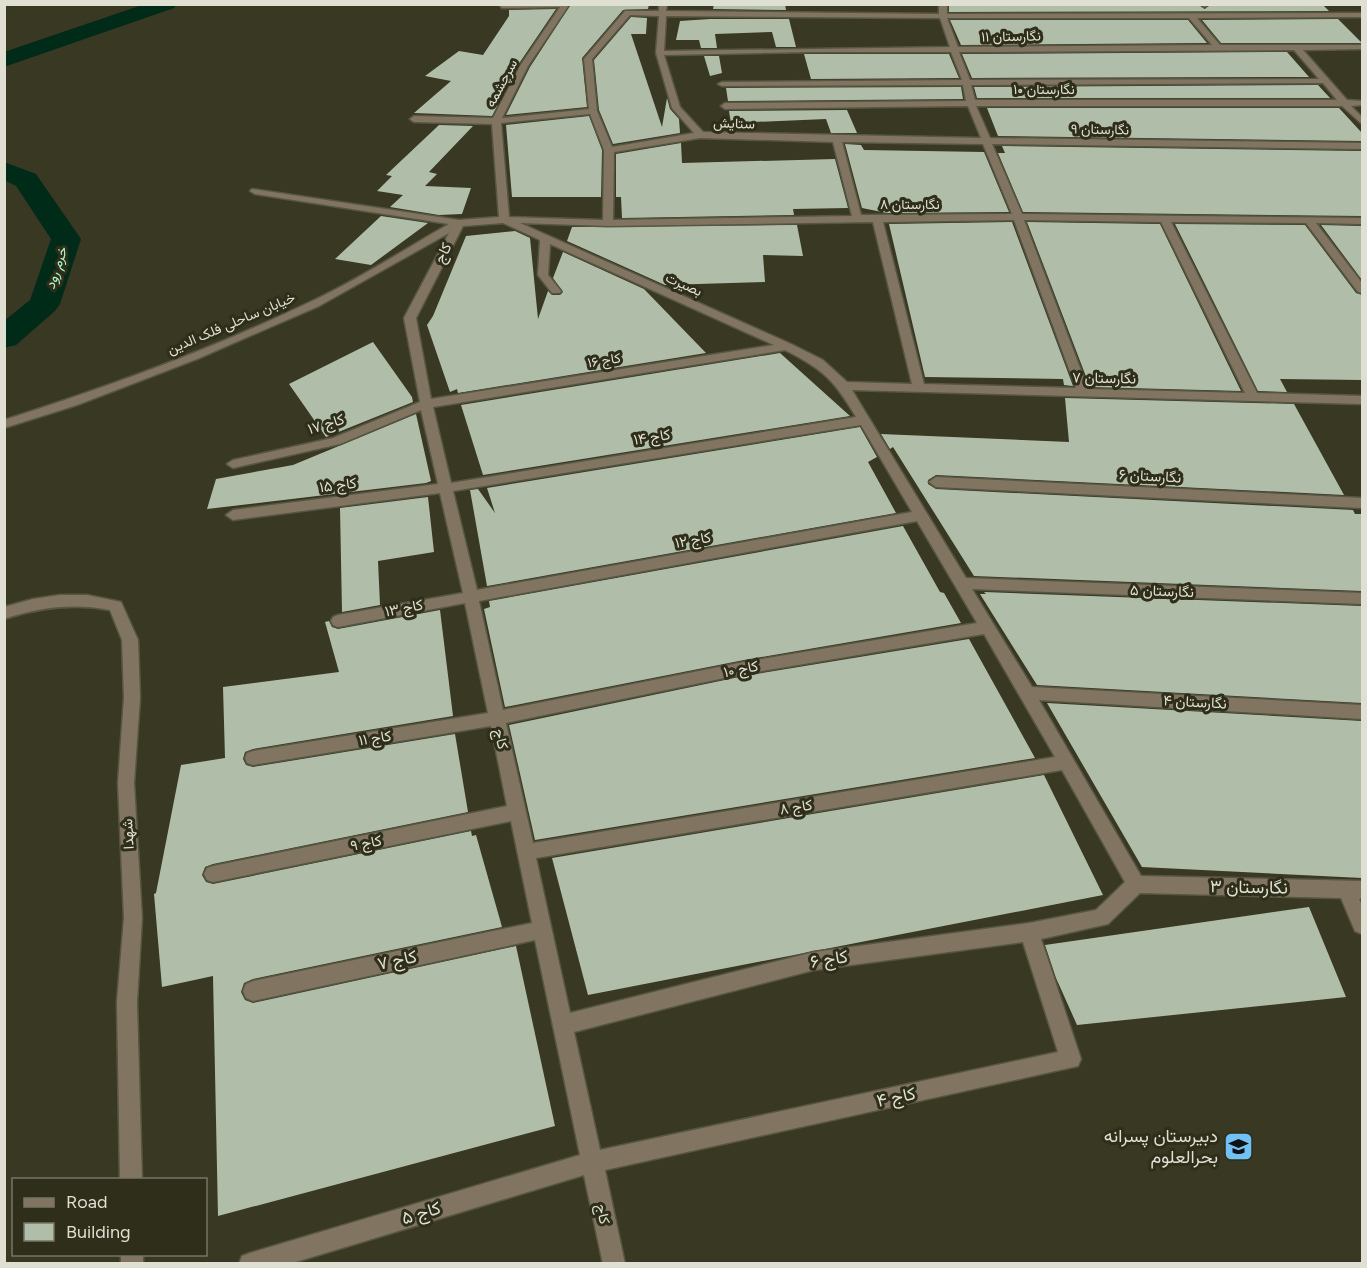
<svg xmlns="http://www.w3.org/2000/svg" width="1367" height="1268" font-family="Figtree,Vazirmatn,sans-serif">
<rect width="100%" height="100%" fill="#383823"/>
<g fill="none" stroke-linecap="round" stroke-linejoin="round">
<path fill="#002b19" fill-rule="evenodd" d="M 145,4 L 177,4 L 174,8 L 4,67 L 4,52 Z
M 4,162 L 36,174 L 81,239 L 60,304 L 55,311 L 16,345 L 4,348 L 4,321 L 30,300 L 51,239 L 16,186 L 4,180 Z"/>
</g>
<path fill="#b0bea9" d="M 571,4 L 649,4 L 648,9 L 623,10 L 582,58 L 587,107 L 506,115 L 530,67 Z
M 714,4 L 785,4 L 786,10 L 713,9 Z
M 949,4 L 1198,4 L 1205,9 L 1210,4 L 1322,4 L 1329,11 L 949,12 Z
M 556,9 L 518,65 L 492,116 L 414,113 L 451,81 L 425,76 L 459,51 L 483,55 L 509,16 L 509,10 Z
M 631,17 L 647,18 L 646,34 L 631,34 L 662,127 L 667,98 L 670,109 L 679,119 L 680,133 L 613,144 L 599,110 L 594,60 Z
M 710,19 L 789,19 L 796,47 L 776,47 L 772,32 L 715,34 L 717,48 L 701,48 L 699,40 L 676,40 L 680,21 Z
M 1338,19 L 1362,43 L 1221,43 L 1202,20 Z
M 950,20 L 1188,20 L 1207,43 L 961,45 Z
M 1287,52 L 1309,77 L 972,78 L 962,54 Z
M 804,54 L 949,54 L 959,78 L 811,79 Z
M 704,56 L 719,56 L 722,73 L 710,76 Z
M 1318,85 L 1330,98 L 977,98 L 974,87 Z
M 961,87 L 963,99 L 728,101 L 726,88 Z
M 987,108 L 1339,108 L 1362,133 L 1362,141 L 998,136 Z
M 847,110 L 857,133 L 831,133 L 826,119 L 731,123 L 729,111 Z
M 589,116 L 602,150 L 601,197 L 512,197 L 506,125 Z
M 439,125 L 473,126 L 429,172 L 437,174 L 425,186 L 471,188 L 462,214 L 439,215 L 390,207 L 403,195 L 377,191 L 392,176 L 386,175 Z
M 681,143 L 682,163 L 835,159 L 848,208 L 793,209 L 794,215 L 622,218 L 621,197 L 616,197 L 616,154 Z
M 845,144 L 861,145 L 864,150 L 984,152 L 1009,212 L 887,213 L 862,208 Z
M 1002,146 L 1362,151 L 1362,216 L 1023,212 L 998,153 L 1005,153 Z
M 381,216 L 428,223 L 371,265 L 335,259 Z
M 1012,222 L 1073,386 L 1064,385 L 1063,379 L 925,377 L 889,224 Z
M 1027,222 L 1160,224 L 1241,391 L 1090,387 Z
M 1175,224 L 1305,225 L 1356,293 L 1362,295 L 1362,380 L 1280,379 L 1287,392 L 1258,391 Z
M 797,225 L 803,256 L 763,255 L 765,282 L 665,285 L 567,241 L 572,227 Z
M 1321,225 L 1362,226 L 1362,280 Z
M 515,231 L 530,238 L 538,319 L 548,291 L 552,295 L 560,295 L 563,292 L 553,278 L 563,252 L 644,289 L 706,353 L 458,393 L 457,389 L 450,392 L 427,325 L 433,316 L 466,236 Z
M 373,342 L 412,397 L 413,402 L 326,437 L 289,384 Z
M 780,353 L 850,416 L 483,475 L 461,405 Z
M 1065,398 L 1294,404 L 1344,495 L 936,475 L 928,480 L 928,484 L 936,489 L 1353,510 L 1355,514 L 1362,514 L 1362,591 L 974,576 L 893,447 L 890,449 L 881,434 L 1069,442 Z
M 416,414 L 431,481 L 426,483 L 207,509 L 216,479 L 293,465 Z
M 860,427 L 877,457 L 868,462 L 896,513 L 487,586 L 470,490 L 478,489 L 495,513 L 487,488 Z
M 428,497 L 434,552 L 378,561 L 380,605 L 342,612 L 340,508 Z
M 903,526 L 940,592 L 944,593 L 961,623 L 744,660 L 505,707 L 484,609 L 490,607 L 489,601 Z
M 984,592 L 1362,606 L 1362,703 L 1037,685 L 980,594 L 986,594 Z
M 440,610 L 453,716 L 253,749 L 245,752 L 243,759 L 246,765 L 253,767 L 455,734 L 468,812 L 213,864 L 205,867 L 202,875 L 206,882 L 213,884 L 471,831 L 472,836 L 476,835 L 502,927 L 253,979 L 244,983 L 241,992 L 245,1000 L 253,1003 L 516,946 L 555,1126 L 218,1216 L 213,976 L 162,987 L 154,894 L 156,893 L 181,765 L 225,758 L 223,687 L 339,672 L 325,622 L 329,621 L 332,627 L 338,629 Z
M 969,639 L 1035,758 L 535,840 L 509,725 L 744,676 Z
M 1047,703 L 1362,721 L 1362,878 L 1142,867 Z
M 1044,775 L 1103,895 L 588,995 L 552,858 Z
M 1309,907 L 1346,997 L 1077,1025 L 1056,978 L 1045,945 Z"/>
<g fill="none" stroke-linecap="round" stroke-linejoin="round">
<defs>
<path id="minor" d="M 499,4 L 569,5 L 528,66 L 502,118 L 589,109 L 584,59 L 625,11 L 659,11 L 659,4 L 667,4 L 666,11 L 939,14 L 939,4 L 947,4 L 947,14 L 1362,13 L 1362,17 L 1197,18 L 1220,45 L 1362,45 L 1362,49 L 1303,50 L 1347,100 L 1362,101 L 1362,105 L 1351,106 L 1362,117 L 1362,124 L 1342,106 L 976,106 L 990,138 L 1362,143 L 1362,149 L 992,144 L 1022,214 L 1362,218 L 1362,224 L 1316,223 L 1362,283 L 1362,293 L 1358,292 L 1306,223 L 1171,222 L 1257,393 L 1362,396 L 1362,404 L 852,390 L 966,578 L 1362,593 L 1362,604 L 972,589 L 1032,687 L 1362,705 L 1362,719 L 1039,700 L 1141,876 L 1362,881 L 1362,898 L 1359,899 L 1362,905 L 1362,934 L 1355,931 L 1341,898 L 1140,893 L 1108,924 L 1041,939 L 1081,1059 L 1078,1066 L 605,1170 L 625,1264 L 603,1264 L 584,1175 L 289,1264 L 239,1264 L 242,1256 L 250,1253 L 580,1155 L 535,940 L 253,1001 L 246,998 L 243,991 L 246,984 L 253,981 L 532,923 L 511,821 L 213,882 L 207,880 L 204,874 L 207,868 L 213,866 L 507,806 L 491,726 L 253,765 L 247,763 L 245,758 L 247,753 L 253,751 L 488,713 L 465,603 L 338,627 L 333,625 L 331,621 L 333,617 L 338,615 L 463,593 L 440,493 L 233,520 L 226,515 L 233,510 L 438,484 L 421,410 L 340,444 L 233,468 L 227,464 L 233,460 L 333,438 L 420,402 L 404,318 L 449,233 L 319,306 L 197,359 L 77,405 L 4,428 L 4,420 C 108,387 212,349 310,302 C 358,280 403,250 449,224 L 255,194 L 250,191 L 252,189 L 459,220 L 499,217 L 492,124 L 414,122 L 410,119 L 414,116 L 493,118 L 520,66 L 560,7 L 502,8 ZM 630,15 L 659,16 L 656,53 L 672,108 L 694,133 L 612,147 L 597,111 L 592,59 ZM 666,16 L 940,18 L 950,47 L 664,51 ZM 947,18 L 1189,18 L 1212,45 L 958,47 ZM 1294,50 L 1319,79 L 970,80 L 959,52 ZM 811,52 L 951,52 L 962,80 L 722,82 L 718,84 L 722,86 L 963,85 L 966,101 L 725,103 L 721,106 L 725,109 L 968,106 L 981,138 L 703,132 L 680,107 L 664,55 ZM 1323,83 L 1337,100 L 975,100 L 971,85 ZM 590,114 L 604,150 L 603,220 L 509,217 L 501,123 ZM 700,138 L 833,142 L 852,216 L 613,220 L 614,152 ZM 842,142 L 983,144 L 1012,214 L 861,215 ZM 1014,220 L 1076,388 L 924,384 L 883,222 ZM 1024,220 L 1161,222 L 1245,393 L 1088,389 ZM 873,222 L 912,384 L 847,382 L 823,360 L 791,344 L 520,223 L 608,226 ZM 503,223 L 540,240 L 538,275 L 552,293 L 560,293 L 561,291 L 548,275 L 550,244 L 774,345 L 431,399 L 416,318 L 463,226 ZM 785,350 C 824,370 834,380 856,417 L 451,483 L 433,407 ZM 861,425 L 912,512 L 477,590 L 453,491 ZM 917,521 L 977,623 L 744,662 L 503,710 L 479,601 ZM 984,634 L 1055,757 L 533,843 L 506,723 L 744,674 ZM 1062,770 L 1125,882 L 1096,910 L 1029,923 L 814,952 L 570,1013 L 536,858 ZM 1023,942 L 1058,1052 L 600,1150 L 574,1032 L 814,970 Z
M 1200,4 L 1207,4 L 1208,5 L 1204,7 Z
M 936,477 L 1362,498 L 1362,508 L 936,487 L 929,482 Z
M 60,595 L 87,595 L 121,602 L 138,640 L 140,698 L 134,783 L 142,918 L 137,1002 L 142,1180 L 120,1180 L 117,1002 L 124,918 L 118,783 L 124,698 L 122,640 L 110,610 C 74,603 40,607 4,619 L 4,607 L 33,599 Z
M 121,1254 L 143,1254 L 143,1264 L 121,1264 Z"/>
</defs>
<use href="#minor" stroke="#565642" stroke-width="3"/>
<use href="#minor" fill="#817562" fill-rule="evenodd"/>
</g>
<defs>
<symbol id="school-square" viewBox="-11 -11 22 22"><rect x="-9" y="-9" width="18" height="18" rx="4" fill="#72c1f5" stroke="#2e2e1a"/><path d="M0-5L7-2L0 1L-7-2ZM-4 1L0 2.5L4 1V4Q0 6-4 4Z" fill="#111"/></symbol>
</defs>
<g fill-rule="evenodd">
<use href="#school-square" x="1222" y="1130" width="33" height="33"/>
</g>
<g text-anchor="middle" stroke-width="6" stroke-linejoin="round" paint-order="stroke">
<g font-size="14" fill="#dfdfd2" stroke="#2e2e1a">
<text transform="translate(1011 36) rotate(-1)" y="5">نگارستان ۱۱</text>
<text transform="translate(501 83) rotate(-62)" y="5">سرچشمه</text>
<text x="1044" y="94">نگارستان ۱۰</text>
<text transform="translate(734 123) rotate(2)" y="5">ستایش</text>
<text transform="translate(1100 129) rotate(1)" y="5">نگارستان ۹</text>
<text x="910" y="209">نگارستان ۸</text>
<text transform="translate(684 284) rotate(24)" y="5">بصیرت</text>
<text transform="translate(231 323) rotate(-23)" y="5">خیابان ساحلی فلک الدین</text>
<text transform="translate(604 360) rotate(-9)" y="5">کاج ۱۶</text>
</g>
<g font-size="14" font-style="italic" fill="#a6facd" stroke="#2e2e1a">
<text transform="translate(56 268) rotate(-72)" y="5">خرم رود</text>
</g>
<g font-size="15" fill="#dfdfd2" stroke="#2e2e1a">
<text transform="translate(443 253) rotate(-63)" y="5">کاج</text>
<text transform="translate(1104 378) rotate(1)" y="5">نگارستان ۷</text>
<text transform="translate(326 424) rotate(-17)" y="5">کاج ۱۷</text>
<text transform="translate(652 437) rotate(-9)" y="5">کاج ۱۴</text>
<text transform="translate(1150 476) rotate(3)" y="5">نگارستان ۶</text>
<text transform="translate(338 485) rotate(-7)" y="5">کاج ۱۵</text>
<text transform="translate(693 540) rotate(-10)" y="5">کاج ۱۲</text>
<text transform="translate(1162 591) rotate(2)" y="5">نگارستان ۵</text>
<text transform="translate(404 608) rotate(-11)" y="5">کاج ۱۳</text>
<text transform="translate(741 669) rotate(-11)" y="5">کاج ۱۰</text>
<text transform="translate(1195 702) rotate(3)" y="5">نگارستان ۴</text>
<text transform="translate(375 738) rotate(-9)" y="5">کاج ۱۱</text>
<text transform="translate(501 739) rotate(77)" y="5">کاج</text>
<text transform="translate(796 807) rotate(-9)" y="5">کاج ۸</text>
<text transform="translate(128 834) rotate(-93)" y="5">شهدا</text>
<text transform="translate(366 843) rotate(-11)" y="5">کاج ۹</text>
<text transform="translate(603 1214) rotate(78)" y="5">کاج</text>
</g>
<g font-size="18" fill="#dfdfd2" stroke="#2e2e1a">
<text transform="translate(1249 887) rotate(1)" y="6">نگارستان ۳</text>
<text transform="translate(829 959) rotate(-9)" y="6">کاج ۶</text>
<text transform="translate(397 960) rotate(-12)" y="6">کاج ۷</text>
<text transform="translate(896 1097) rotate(-12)" y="6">کاج ۴</text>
<text transform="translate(421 1213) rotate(-17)" y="6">کاج ۵</text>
</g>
<g font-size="18" fill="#dfdfd2" stroke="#2e2e1a" text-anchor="end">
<text x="1218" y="1142">دبیرستان پسرانه<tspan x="1218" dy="21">بحرالعلوم</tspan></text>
</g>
</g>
<rect width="1367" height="1268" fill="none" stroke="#dfdfd2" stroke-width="12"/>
<rect x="12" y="1178" width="195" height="78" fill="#2e2e1a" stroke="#757564" stroke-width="1.5"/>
<rect x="24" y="1198" width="30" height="9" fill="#817562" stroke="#757564" stroke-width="1.5"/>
<text x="66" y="1208" font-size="18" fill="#dfdfd2">Road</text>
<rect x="24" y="1223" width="30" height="18" fill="#b0bea9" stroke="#757564" stroke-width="1.5"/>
<text x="66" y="1238" font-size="18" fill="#dfdfd2">Building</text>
</svg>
